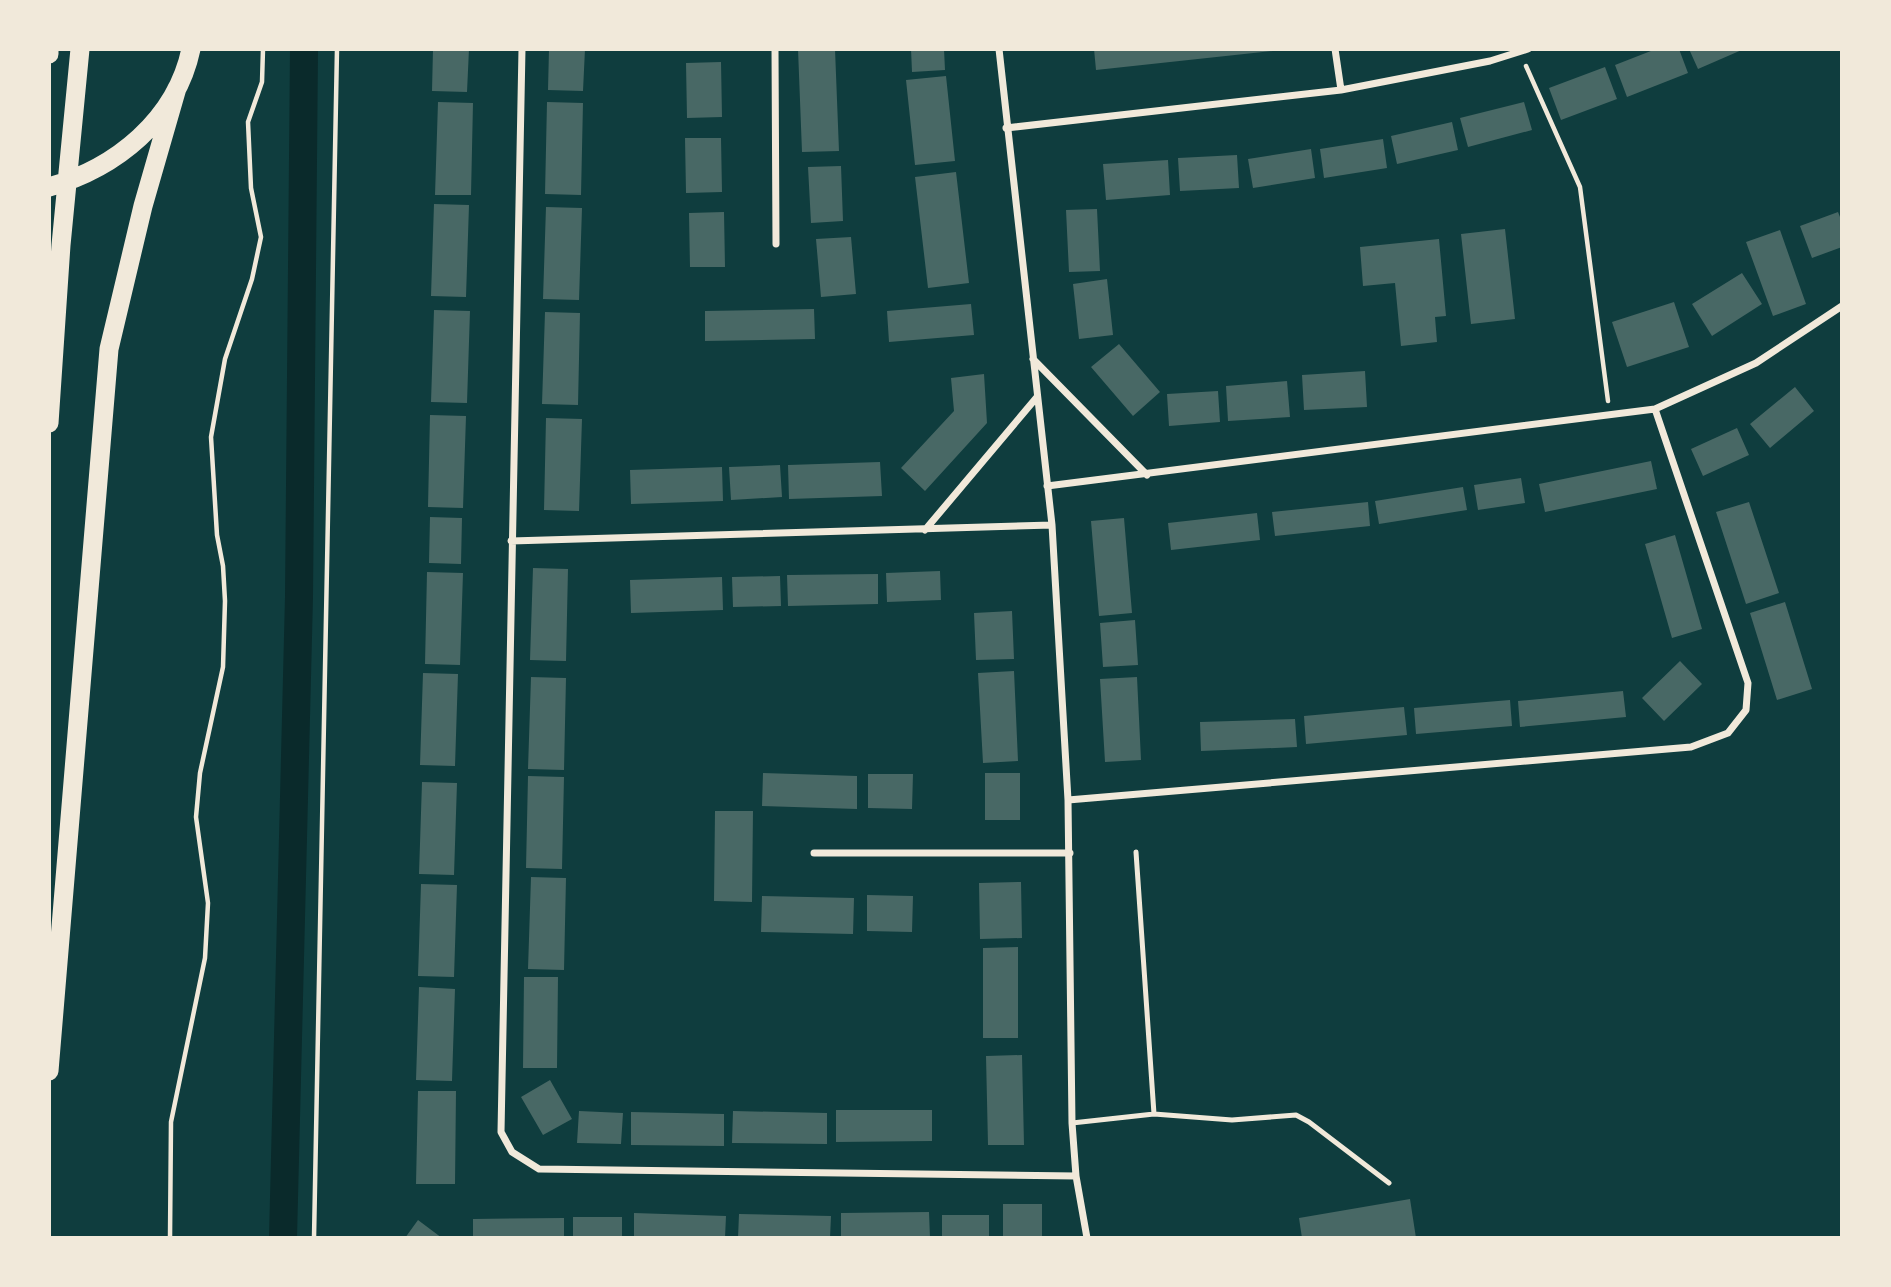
<svg xmlns="http://www.w3.org/2000/svg" width="1891" height="1287" font-family="'DM Sans',sans-serif">
<rect width="100%" height="100%" fill="#0f3d3e"/>
<g fill="none" stroke-linecap="round" stroke-linejoin="round">
<path stroke="#0a2a2b" stroke-width="28" d="M 283,1238 L 299,597 L 304,49"/>
</g>
<path fill="#486865" d="M 433,49 L 469,49 L 467,92 L 432,91 Z
M 549,49 L 585,49 L 583,91 L 548,90 Z
M 798,49 L 835,49 L 839,151 L 802,152 Z
M 911,49 L 944,49 L 945,70 L 912,72 Z
M 1094,49 L 1273,49 L 1273,51 L 1096,70 Z
M 1656,49 L 1679,49 L 1688,73 L 1627,97 L 1615,65 Z
M 1689,49 L 1744,49 L 1698,69 Z
M 721,62 L 722,117 L 687,118 L 686,63 Z
M 1605,67 L 1617,99 L 1561,120 L 1549,88 Z
M 946,76 L 955,161 L 915,165 L 906,80 Z
M 438,102 L 473,103 L 471,195 L 435,195 Z
M 547,102 L 583,103 L 581,195 L 545,194 Z
M 1524,102 L 1532,130 L 1468,147 L 1460,118 Z
M 1452,122 L 1458,150 L 1397,164 L 1391,136 Z
M 685,138 L 721,138 L 722,192 L 686,193 Z
M 1383,139 L 1387,168 L 1324,178 L 1320,149 Z
M 1311,149 L 1315,178 L 1253,188 L 1248,159 Z
M 1237,155 L 1239,188 L 1180,191 L 1178,158 Z
M 1168,160 L 1170,195 L 1106,200 L 1103,164 Z
M 841,166 L 843,221 L 811,223 L 808,167 Z
M 956,172 L 969,283 L 928,288 L 915,177 Z
M 434,204 L 469,205 L 466,297 L 431,296 Z
M 546,207 L 582,208 L 579,300 L 543,299 Z
M 1097,209 L 1100,271 L 1069,272 L 1066,210 Z
M 724,212 L 725,267 L 690,267 L 689,213 Z
M 1838,212 L 1842,222 L 1842,247 L 1812,258 L 1800,226 Z
M 1505,229 L 1515,319 L 1471,324 L 1461,234 Z
M 1780,230 L 1806,304 L 1773,316 L 1746,242 Z
M 851,237 L 856,294 L 821,297 L 816,239 Z
M 1439,239 L 1446,316 L 1435,317 L 1437,342 L 1401,346 L 1395,283 L 1363,286 L 1360,247 Z
M 1742,273 L 1762,304 L 1712,336 L 1692,304 Z
M 1107,279 L 1113,335 L 1079,339 L 1073,284 Z
M 1674,302 L 1689,347 L 1627,367 L 1612,322 Z
M 971,304 L 974,335 L 889,342 L 887,311 Z
M 814,309 L 815,339 L 705,341 L 705,311 Z
M 434,310 L 470,311 L 467,403 L 431,402 Z
M 545,312 L 580,313 L 578,405 L 542,404 Z
M 1119,344 L 1160,392 L 1133,416 L 1091,367 Z
M 1365,371 L 1367,407 L 1304,410 L 1302,375 Z
M 984,374 L 987,423 L 925,491 L 901,468 L 954,411 L 951,378 Z
M 1287,381 L 1290,417 L 1228,421 L 1226,386 Z
M 1795,387 L 1814,411 L 1770,448 L 1750,424 Z
M 1218,391 L 1220,422 L 1169,426 L 1167,394 Z
M 430,415 L 466,416 L 463,508 L 428,507 Z
M 546,418 L 582,419 L 579,511 L 544,510 Z
M 1737,428 L 1749,455 L 1703,476 L 1691,449 Z
M 1651,461 L 1657,489 L 1545,512 L 1539,484 Z
M 880,462 L 882,496 L 789,499 L 788,465 Z
M 780,465 L 782,497 L 731,500 L 729,467 Z
M 722,467 L 723,501 L 631,504 L 630,470 Z
M 1521,478 L 1525,503 L 1478,510 L 1474,485 Z
M 1463,487 L 1467,510 L 1379,524 L 1375,501 Z
M 1368,502 L 1370,526 L 1275,536 L 1272,512 Z
M 1749,502 L 1779,593 L 1746,604 L 1716,512 Z
M 1257,513 L 1260,540 L 1171,550 L 1168,523 Z
M 430,517 L 462,518 L 461,564 L 429,563 Z
M 1124,518 L 1132,613 L 1099,616 L 1091,521 Z
M 1675,535 L 1702,629 L 1672,638 L 1645,544 Z
M 533,568 L 568,569 L 566,661 L 530,660 Z
M 940,571 L 941,600 L 887,602 L 886,573 Z
M 427,572 L 463,573 L 460,665 L 425,664 Z
M 878,574 L 878,604 L 788,606 L 787,575 Z
M 780,576 L 781,606 L 733,607 L 732,577 Z
M 722,577 L 723,610 L 631,613 L 630,580 Z
M 1785,602 L 1812,689 L 1777,700 L 1750,613 Z
M 1012,611 L 1014,659 L 976,660 L 974,613 Z
M 1135,620 L 1138,665 L 1103,667 L 1100,623 Z
M 1680,661 L 1702,684 L 1664,721 L 1642,698 Z
M 1014,671 L 1018,761 L 983,763 L 978,673 Z
M 423,673 L 458,674 L 455,766 L 420,765 Z
M 531,677 L 566,678 L 564,770 L 528,769 Z
M 1137,677 L 1141,760 L 1105,762 L 1100,679 Z
M 1623,691 L 1626,717 L 1520,727 L 1518,701 Z
M 1510,700 L 1512,726 L 1416,734 L 1414,708 Z
M 1404,707 L 1407,735 L 1306,744 L 1304,716 Z
M 1295,719 L 1297,747 L 1201,751 L 1200,722 Z
M 763,773 L 857,776 L 857,809 L 762,806 Z
M 985,773 L 1020,773 L 1020,820 L 985,820 Z
M 868,774 L 913,774 L 912,809 L 868,808 Z
M 528,776 L 564,777 L 562,869 L 526,868 Z
M 422,782 L 457,783 L 454,875 L 419,874 Z
M 715,811 L 753,811 L 752,902 L 714,901 Z
M 531,877 L 566,878 L 564,970 L 528,969 Z
M 1021,882 L 1022,938 L 980,939 L 979,883 Z
M 421,884 L 457,885 L 454,977 L 418,976 Z
M 867,895 L 913,896 L 912,932 L 867,931 Z
M 762,896 L 854,898 L 853,934 L 761,932 Z
M 1018,947 L 1018,1038 L 983,1038 L 983,948 Z
M 524,977 L 558,977 L 557,1068 L 523,1068 Z
M 419,987 L 455,989 L 452,1081 L 416,1080 Z
M 1022,1055 L 1024,1145 L 988,1145 L 986,1056 Z
M 550,1080 L 572,1119 L 543,1135 L 521,1097 Z
M 418,1091 L 456,1091 L 455,1184 L 416,1184 Z
M 836,1110 L 932,1110 L 932,1141 L 836,1142 Z
M 579,1111 L 623,1113 L 621,1144 L 577,1143 Z
M 733,1111 L 827,1113 L 827,1144 L 732,1143 Z
M 631,1112 L 724,1114 L 724,1146 L 631,1145 Z
M 1410,1199 L 1416,1238 L 1302,1238 L 1299,1218 Z
M 1003,1204 L 1042,1204 L 1042,1238 L 1003,1238 Z
M 929,1212 L 930,1238 L 841,1238 L 841,1213 Z
M 634,1213 L 726,1216 L 725,1238 L 634,1238 Z
M 739,1214 L 831,1216 L 830,1238 L 738,1238 Z
M 942,1215 L 989,1215 L 989,1238 L 942,1238 Z
M 573,1217 L 622,1217 L 622,1238 L 573,1238 Z
M 564,1218 L 564,1238 L 473,1238 L 473,1219 Z
M 418,1220 L 442,1238 L 405,1238 Z"/>
<g fill="none" stroke-linecap="round" stroke-linejoin="round">
<path stroke="#f1e9da" stroke-width="4.5" d="M 1526,66 L 1580,187 L 1608,401
M 170,1238 L 171,1122 L 205,958 L 208,903 L 196,817 L 200,773 L 223,667 L 225,601 L 223,566 L 217,535 L 211,437 L 225,359 L 252,279 L 261,237 L 251,188 L 248,122 L 262,82 L 263,49
M 314,1238 L 337,49"/>
<path stroke="#f1e9da" stroke-width="5" d="M 1154,1114 L 1232,1120 L 1296,1115 L 1309,1122 L 1389,1183
M 1072,1123 L 1154,1114 L 1136,852"/>
<path stroke="#f1e9da" stroke-width="7" d="M 522,49 L 501,1132 L 512,1152 L 539,1169 L 1076,1176
M 775,49 L 776,244
M 999,49 L 1052,525 L 1068,800 L 1072,1123 L 1076,1176 L 1087,1238
M 1335,49 L 1341,90
M 1006,128 L 1341,90 L 1490,61 L 1528,49
M 1033,359 L 1147,475
M 1047,486 L 1655,409 L 1756,363 L 1842,306
M 925,530 L 1037,397
M 511,541 L 1052,525
M 1068,800 L 1691,747 L 1728,733 L 1746,710 L 1748,683 L 1655,409
M 814,853 L 1070,853"/>
<path stroke="#f1e9da" stroke-width="19" d="M 49,54 L 49,49
M 49,187 C 116,168 176,120 191,49
M 49,423 L 61,245 L 80,49
M 49,1071 L 109,349 L 143,206 L 177,88"/>
</g>
<rect width="1891" height="1287" fill="none" stroke="#f1e9da" stroke-width="102"/>
</svg>
